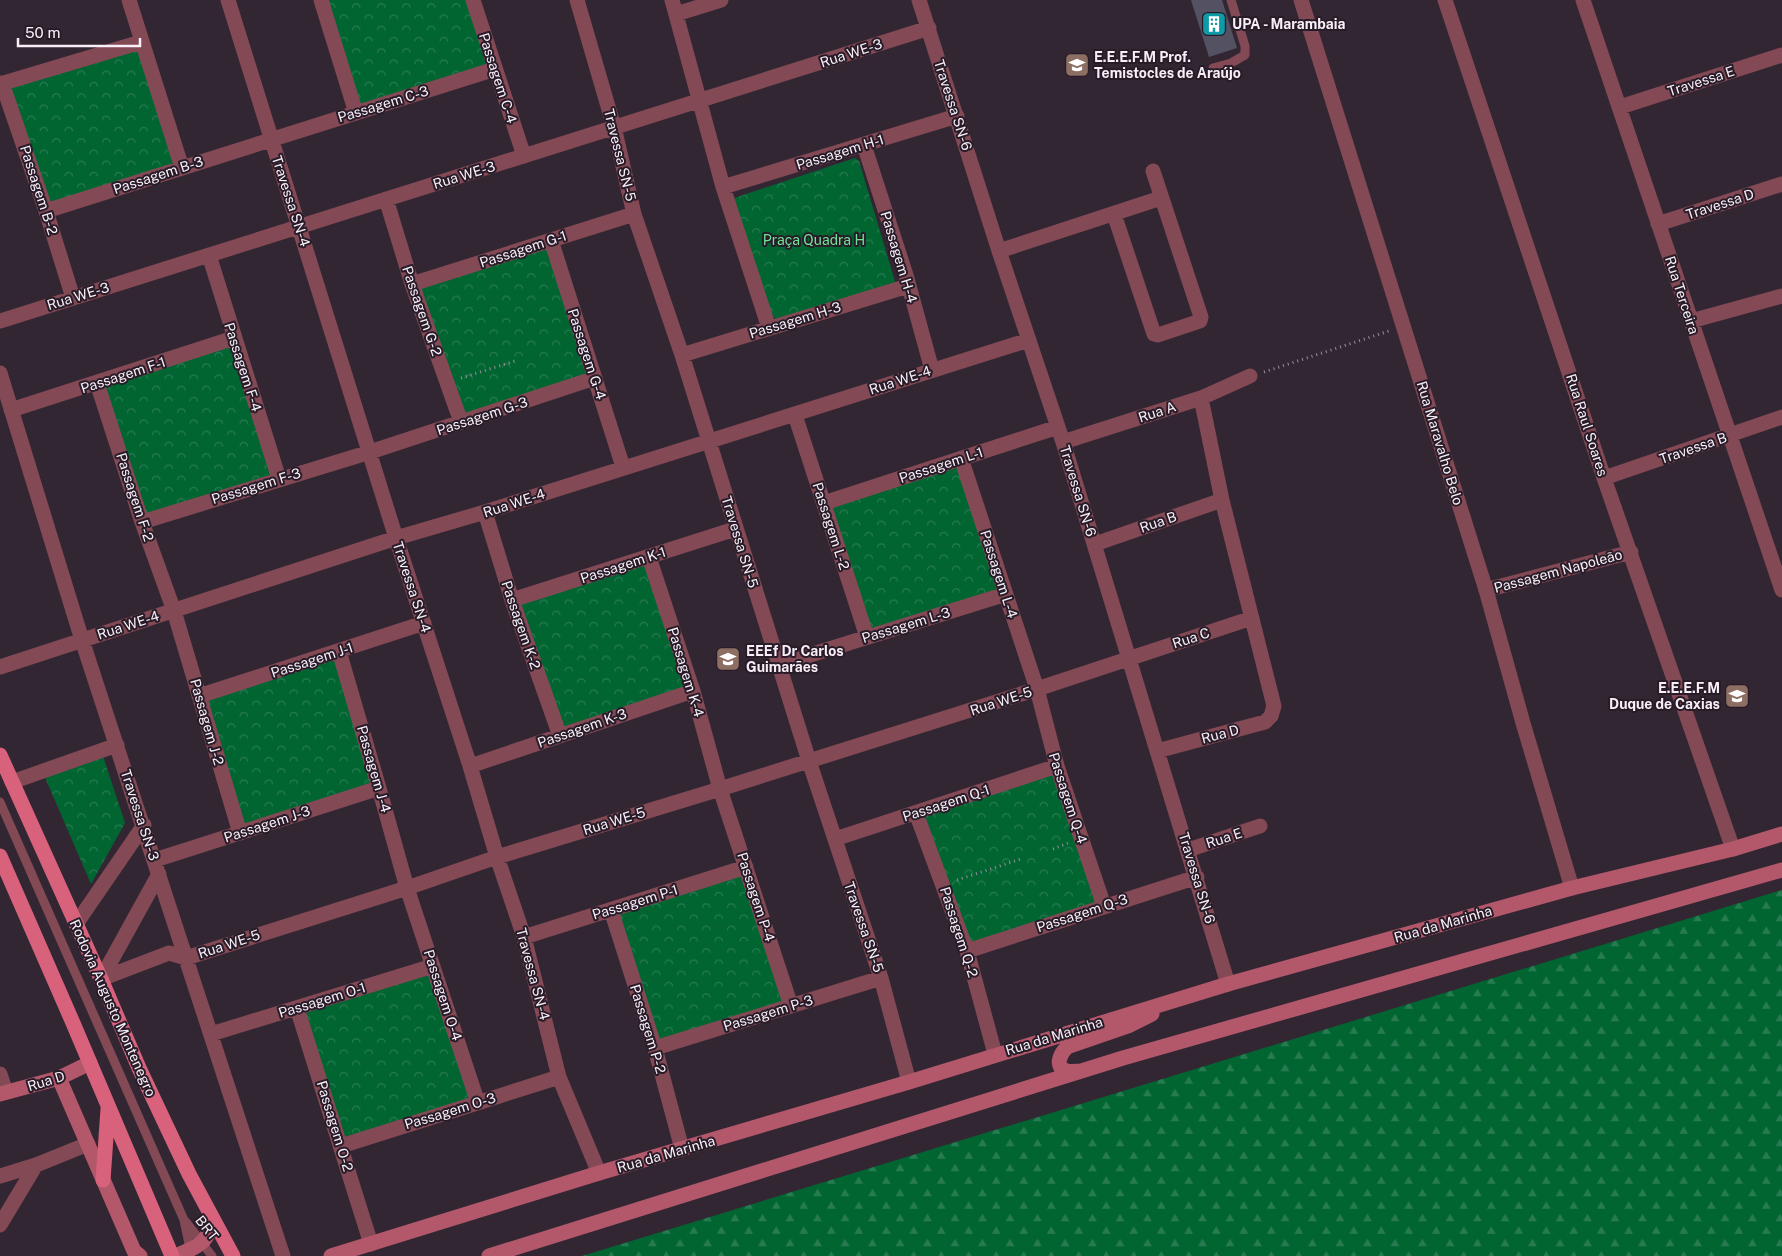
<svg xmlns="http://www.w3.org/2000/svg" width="1782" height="1256" font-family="'Public Sans',sans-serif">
<defs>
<pattern id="forest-firs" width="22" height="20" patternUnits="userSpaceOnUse" patternTransform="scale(1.25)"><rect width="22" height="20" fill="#016532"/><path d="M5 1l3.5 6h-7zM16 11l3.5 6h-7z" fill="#277b50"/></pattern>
<pattern id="park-crowns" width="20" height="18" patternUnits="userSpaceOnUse" patternTransform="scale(1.25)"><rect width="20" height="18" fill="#016532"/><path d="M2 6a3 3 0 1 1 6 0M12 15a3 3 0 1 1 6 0" fill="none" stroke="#277b50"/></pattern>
</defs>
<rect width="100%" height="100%" fill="#322633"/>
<path fill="url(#forest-firs)" d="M 1782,890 L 1782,1256 L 582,1256 Z"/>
<path fill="url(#park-crowns)" d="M 321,0 L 473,0 L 495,69 L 356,113 Z
M 141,42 L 182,168 L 46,211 L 2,83 Z
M 855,158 L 859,161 L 896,285 L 776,319 L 767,311 L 731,199 Z
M 551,240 L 595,378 L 461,422 L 412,284 Z
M 234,338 L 279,479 L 142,522 L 97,383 Z
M 961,458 L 1006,594 L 867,637 L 824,503 Z
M 649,557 L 693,691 L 560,736 L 512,600 Z
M 339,651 L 379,788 L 240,833 L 199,696 Z
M 102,753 L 125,823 L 91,884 L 44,775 Z
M 1057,766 L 1104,906 L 967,951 L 916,813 Z
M 746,867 L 791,1006 L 655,1048 L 611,910 Z
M 433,966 L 478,1103 L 341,1146 L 297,1008 Z"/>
<path fill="#545163" d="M 1191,0 L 1222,0 L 1237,48 L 1209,57 Z"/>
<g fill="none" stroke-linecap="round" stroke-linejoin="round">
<path stroke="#978d98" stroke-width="3" stroke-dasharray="1 4" stroke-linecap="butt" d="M 1264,372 L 1389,331
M 461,378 L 515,361
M 1053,849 L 1068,843
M 957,880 L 1021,859"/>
<path stroke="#834954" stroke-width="9" d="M 1213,68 L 1231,63 L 1245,55 L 1245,46 L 1231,0
M 0,802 L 184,1220 L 191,1253
M 186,1222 L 212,1256"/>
<path stroke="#834954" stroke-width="15" d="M 129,0 L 182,168
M 228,0 L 396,538 L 470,766 L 497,857 L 524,937 L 559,1077 L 599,1173
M 321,0 L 356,113
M 473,0 L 524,156
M 577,0 L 614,127 L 634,214 L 682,355 L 809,761 L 881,978 L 909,1082
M 672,0 L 723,187 L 769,328
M 919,0 L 999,251 L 1063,442 L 1228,984
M 1445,0 L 1604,478 L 1733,849
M 1583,0 L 1782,590
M 676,14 L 721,0
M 2,83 L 46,211 L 73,298
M 0,84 L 141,42
M 1620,107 L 1782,55
M 864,145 L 906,275 L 932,370
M 723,187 L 957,116
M 386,199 L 412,284 L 461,422
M 46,211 L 495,69
M 1114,214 L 1154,334 L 1158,335 L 1200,321 L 1201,317 L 1153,171
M 1658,224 L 1782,184
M 551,240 L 623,467
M 999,251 L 1161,198
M 209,255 L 279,479
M 412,284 L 634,214
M 0,321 L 929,28
M 1691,321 L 1782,296
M 682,355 L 908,286
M 0,373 L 82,640 L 283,1256
M 97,383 L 142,522 L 174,611 L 240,833
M 11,410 L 234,338
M 795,415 L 867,637
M 1063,442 L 1201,398 L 1250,376
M 961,458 L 1037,689 L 1057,766 L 1104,906
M 1604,478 L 1782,417
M 824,503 L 1058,427
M 485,512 L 512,600 L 560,736
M 142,522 L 370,452 L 595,378
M 1095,544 L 1222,500
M 649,557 L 693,691 L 720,789 L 791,1006
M 1486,590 L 1631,552
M 512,600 L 735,529
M 339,651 L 379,788 L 407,888 L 478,1103
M 778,665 L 1006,594
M 0,667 L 396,538 L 485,512 L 1029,340
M 199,696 L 424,623
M 1157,751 L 1265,722 L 1271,716 L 1274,706 L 1222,500 L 1201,398
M 470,766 L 693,691
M 12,782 L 117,745
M 916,813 L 967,951 L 995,1054
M 835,839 L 1057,766
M 1188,850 L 1260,826
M 155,860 L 379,788
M 611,910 L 655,1048 L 682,1149
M 76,924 L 144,825
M 524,937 L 746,867
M 967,951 L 1197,877
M 101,979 L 169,953 L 186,958 L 407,888 L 497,857 L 720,789 L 1037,689 L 1252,618
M 101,979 L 159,874
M 297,1008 L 371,1244
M 211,1034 L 433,966
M 655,1048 L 881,978
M 0,1074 L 6,1092
M 341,1146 L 559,1077
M 0,1176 L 36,1165 L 88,1144
M 0,1225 L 36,1165"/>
<path stroke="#834954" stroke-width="15" d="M 1301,0 L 1486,590 L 1523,723 L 1572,888"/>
<path stroke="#b3576a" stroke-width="15" d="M 1080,1071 C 1076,1071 1071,1072 1067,1071 C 1053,1067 1061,1053 1067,1047 L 1128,1026 L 1152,1014
M 59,1078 L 134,1251 L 140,1256
M 0,1094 L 59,1078 L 90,1063
M 175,1256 C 196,1248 212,1242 211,1216
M 331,1256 L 599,1173 L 909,1082 L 1228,984 L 1572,888 L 1733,849 L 1782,834
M 489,1256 L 1123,1058 L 1782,870"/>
<path stroke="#d8617c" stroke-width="15" d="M 0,755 L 101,979 L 139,1068 L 189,1174 L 233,1256
M 0,856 L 73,1023 L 172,1256
M 103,1180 L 108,1109"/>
</g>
<defs>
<symbol id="building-square" viewBox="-11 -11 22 22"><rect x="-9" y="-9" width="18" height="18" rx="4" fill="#0f9aa8" stroke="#281c29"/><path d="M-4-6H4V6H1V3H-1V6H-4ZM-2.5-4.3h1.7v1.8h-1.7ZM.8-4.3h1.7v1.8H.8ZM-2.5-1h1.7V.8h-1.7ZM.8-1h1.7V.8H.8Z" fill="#fff"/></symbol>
<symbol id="school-square" viewBox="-11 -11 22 22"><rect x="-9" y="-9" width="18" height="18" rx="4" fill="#8d6e63" stroke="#281c29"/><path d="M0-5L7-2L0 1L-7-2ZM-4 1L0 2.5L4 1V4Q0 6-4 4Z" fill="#fff"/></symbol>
</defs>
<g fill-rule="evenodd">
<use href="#building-square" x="1200" y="10" width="28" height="28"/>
<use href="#school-square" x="1063" y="51" width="28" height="28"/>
<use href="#school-square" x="714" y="645" width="28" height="28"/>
<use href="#school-square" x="1723" y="682" width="28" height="28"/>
</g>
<g text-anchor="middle" stroke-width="4" stroke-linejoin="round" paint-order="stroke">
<g font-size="14" font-weight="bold" fill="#f8eff8" stroke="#281c29" text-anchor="start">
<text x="1232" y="29">UPA - Marambaia</text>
<text x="1094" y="62">E.E.E.F.M Prof.<tspan x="1094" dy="16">Temistocles de Araújo</tspan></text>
<text x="746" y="656">EEEf Dr Carlos<tspan x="746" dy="16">Guimarães</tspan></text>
<text x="1720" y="693" text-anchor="end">E.E.E.F.M<tspan x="1720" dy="16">Duque de Caxias</tspan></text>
</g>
<g font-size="14" fill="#f8eff8" stroke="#281c29">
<text transform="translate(851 53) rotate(-18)" y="5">Rua WE-3</text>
<text transform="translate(498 78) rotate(72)" y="5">Passagem C-4</text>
<text transform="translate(1701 81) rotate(-18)" y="5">Travessa E</text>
<text transform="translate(383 104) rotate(-17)" y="5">Passagem C-3</text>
<text transform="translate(953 105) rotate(72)" y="5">Travessa SN-6</text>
<text transform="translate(840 152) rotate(-17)" y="5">Passagem H-1</text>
<text transform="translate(620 155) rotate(76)" y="5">Travessa SN-5</text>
<text transform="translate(158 175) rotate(-18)" y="5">Passagem B-3</text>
<text transform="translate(464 175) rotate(-17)" y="5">Rua WE-3</text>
<text transform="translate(39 190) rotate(72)" y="5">Passagem B-2</text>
<text transform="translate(291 201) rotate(72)" y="5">Travessa SN-4</text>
<text transform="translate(1720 204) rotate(-18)" y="5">Travessa D</text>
<text transform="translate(523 249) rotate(-18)" y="5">Passagem G-1</text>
<text transform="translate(899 257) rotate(73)" y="5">Passagem H-4</text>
<text transform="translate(1682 295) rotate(72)" y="5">Rua Terceira</text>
<text transform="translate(78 296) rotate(-17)" y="5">Rua WE-3</text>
<text transform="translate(422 311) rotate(71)" y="5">Passagem G-2</text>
<text transform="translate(795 320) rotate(-17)" y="5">Passagem H-3</text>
<text transform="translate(587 354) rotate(72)" y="5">Passagem G-4</text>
<text transform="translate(243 367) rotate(72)" y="5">Passagem F-4</text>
<text transform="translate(123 375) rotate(-18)" y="5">Passagem F-1</text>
<text transform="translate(900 380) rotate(-18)" y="5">Rua WE-4</text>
<text transform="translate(1157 412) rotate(-18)" y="5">Rua A</text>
<text transform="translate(482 416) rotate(-18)" y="5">Passagem G-3</text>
<text transform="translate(1587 425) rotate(72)" y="5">Rua Raul Soares</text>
<text transform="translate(1440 443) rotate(73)" y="5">Rua Maravalho Belo</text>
<text transform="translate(1693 448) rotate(-19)" y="5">Travessa B</text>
<text transform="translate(941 465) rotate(-18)" y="5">Passagem L-1</text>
<text transform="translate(256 486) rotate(-17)" y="5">Passagem F-3</text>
<text transform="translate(1078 491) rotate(73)" y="5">Travessa SN-6</text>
<text transform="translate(135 497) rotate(72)" y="5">Passagem F-2</text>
<text transform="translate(514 503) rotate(-18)" y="5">Rua WE-4</text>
<text transform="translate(1158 522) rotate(-19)" y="5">Rua B</text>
<text transform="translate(831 526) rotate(72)" y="5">Passagem L-2</text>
<text transform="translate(740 542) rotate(73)" y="5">Travessa SN-5</text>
<text transform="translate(623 565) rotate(-18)" y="5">Passagem K-1</text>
<text transform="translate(1558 571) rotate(-15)" y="5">Passagem Napoleão</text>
<text transform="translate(999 574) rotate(72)" y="5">Passagem L-4</text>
<text transform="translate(412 587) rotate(72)" y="5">Travessa SN-4</text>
<text transform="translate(128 625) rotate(-18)" y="5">Rua WE-4</text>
<text transform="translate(521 625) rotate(71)" y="5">Passagem K-2</text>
<text transform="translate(906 625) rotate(-17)" y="5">Passagem L-3</text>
<text transform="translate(1191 638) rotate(-18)" y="5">Rua C</text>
<text transform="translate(312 660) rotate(-18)" y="5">Passagem J-1</text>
<text transform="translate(686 672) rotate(73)" y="5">Passagem K-4</text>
<text transform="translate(1001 701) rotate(-18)" y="5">Rua WE-5</text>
<text transform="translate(207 722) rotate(74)" y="5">Passagem J-2</text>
<text transform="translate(582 728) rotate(-19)" y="5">Passagem K-3</text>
<text transform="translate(1220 734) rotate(-15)" y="5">Rua D</text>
<text transform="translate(374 769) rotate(74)" y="5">Passagem J-4</text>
<text transform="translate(1068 798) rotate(72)" y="5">Passagem Q-4</text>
<text transform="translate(946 803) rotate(-18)" y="5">Passagem Q-1</text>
<text transform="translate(140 815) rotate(72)" y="5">Travessa SN-3</text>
<text transform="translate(614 821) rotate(-17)" y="5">Rua WE-5</text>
<text transform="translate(267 824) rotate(-18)" y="5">Passagem J-3</text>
<text transform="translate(1224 838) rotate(-18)" y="5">Rua E</text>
<text transform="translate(1197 878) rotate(73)" y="5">Travessa SN-6</text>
<text transform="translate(756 897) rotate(72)" y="5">Passagem P-4</text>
<text transform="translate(635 902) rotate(-17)" y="5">Passagem P-1</text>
<text transform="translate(1082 913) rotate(-18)" y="5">Passagem Q-3</text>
<text transform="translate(1443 924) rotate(-16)" y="5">Rua da Marinha</text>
<text transform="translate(864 927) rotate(71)" y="5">Travessa SN-5</text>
<text transform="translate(959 932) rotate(72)" y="5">Passagem Q-2</text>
<text transform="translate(229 944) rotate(-18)" y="5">Rua WE-5</text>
<text transform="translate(533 974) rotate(75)" y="5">Travessa SN-4</text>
<text transform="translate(443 995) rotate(72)" y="5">Passagem O-4</text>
<text transform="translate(322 1000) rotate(-17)" y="5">Passagem O-1</text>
<text transform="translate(113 1008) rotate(66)" y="5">Rodovia Augusto Montenegro</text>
<text transform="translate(768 1013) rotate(-17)" y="5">Passagem P-3</text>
<text transform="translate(648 1029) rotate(73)" y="5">Passagem P-2</text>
<text transform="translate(1054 1036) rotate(-17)" y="5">Rua da Marinha</text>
<text transform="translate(46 1081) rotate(-17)" y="5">Rua D</text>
<text transform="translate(450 1111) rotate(-17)" y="5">Passagem O-3</text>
<text transform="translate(335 1126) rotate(73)" y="5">Passagem O-2</text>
<text transform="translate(666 1154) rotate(-16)" y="5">Rua da Marinha</text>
<text transform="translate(207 1228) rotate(51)" y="5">BRT</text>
</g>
<g font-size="14" fill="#72e196" stroke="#281c29">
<text x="814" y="245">Praça Quadra H</text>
</g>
</g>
<path d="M18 38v8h122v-8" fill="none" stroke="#f8eff8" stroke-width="2.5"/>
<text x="25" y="38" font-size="15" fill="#f8eff8" stroke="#281c29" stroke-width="4" paint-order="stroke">50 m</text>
</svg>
